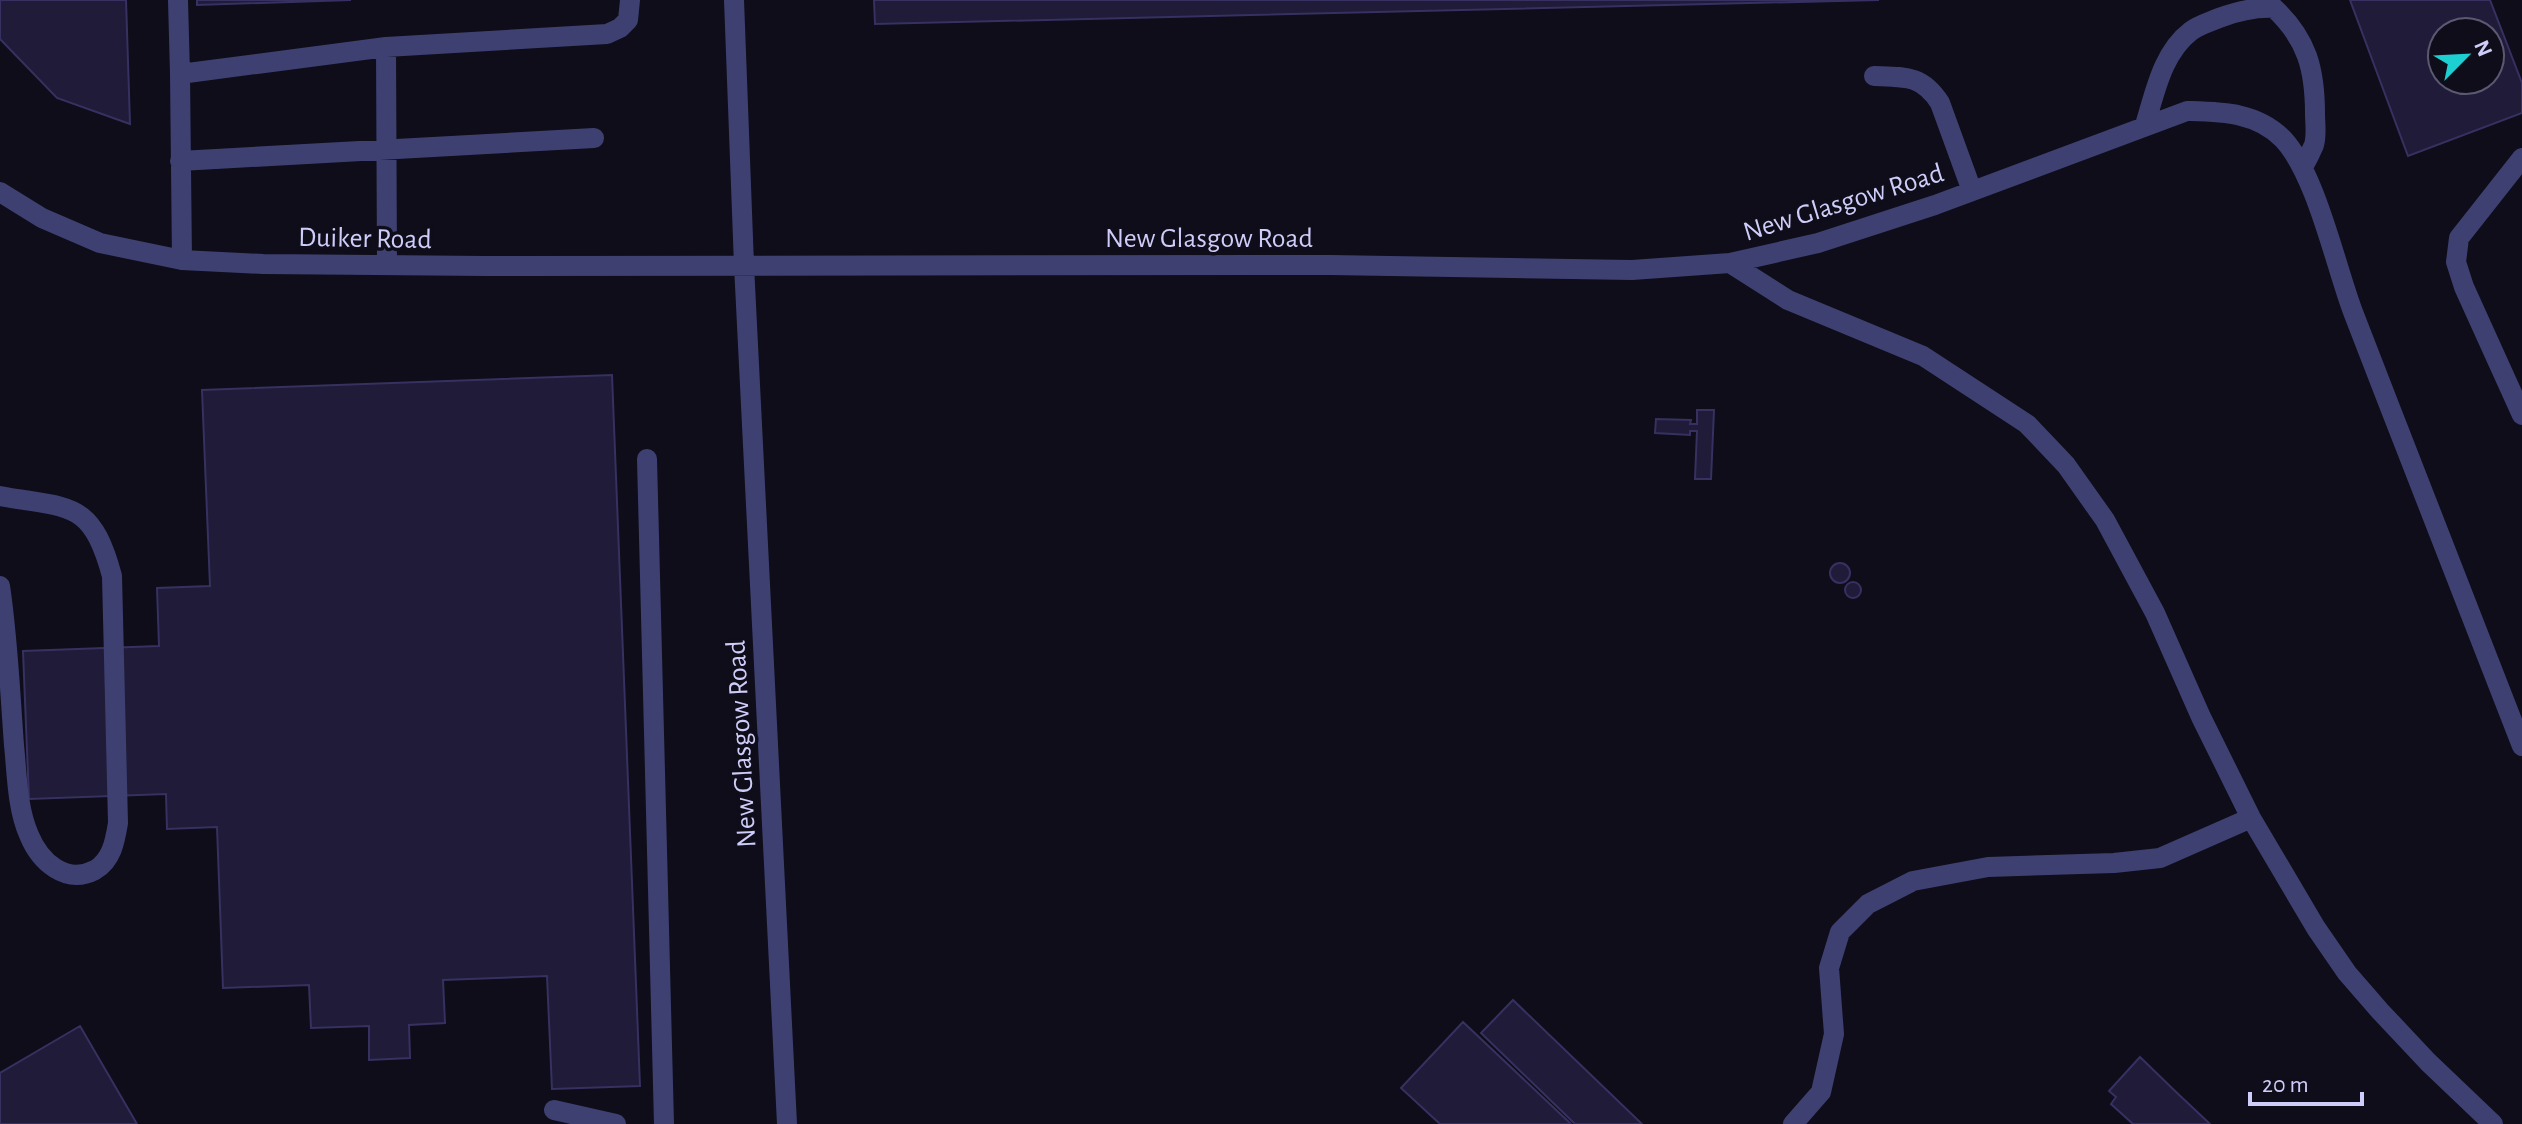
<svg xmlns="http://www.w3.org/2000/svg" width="2522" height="1124" font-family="'Alegreya Sans',sans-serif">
<rect width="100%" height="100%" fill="#0e0d19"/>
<path fill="#1f1b38" stroke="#363160" stroke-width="2" fill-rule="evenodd" d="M 0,0 L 126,0 L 130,124 L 57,98 L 0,39 Z
M 197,0 L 351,0 L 197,5 Z
M 874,0 L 1879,0 L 875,24 Z
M 2350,0 L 2490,0 L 2522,83 L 2522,113 L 2408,156 ZM 2442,32 L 2490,32 L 2490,80 L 2442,80 Z
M 612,375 L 640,1086 L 552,1089 L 547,976 L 443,980 L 445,1023 L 409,1025 L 410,1058 L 369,1060 L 369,1026 L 311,1028 L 309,985 L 223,988 L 217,827 L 167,829 L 166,794 L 29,799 L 23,651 L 159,646 L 157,588 L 210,586 L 202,390 Z
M 1697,410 L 1714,410 L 1711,479 L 1695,479 L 1697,431 L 1690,431 L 1690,435 L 1655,433 L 1656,419 L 1691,420 L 1690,424 L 1697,424 Z
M1830 573a10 10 0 1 1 20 0a10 10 0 1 1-20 0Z
M1845 590a8 8 0 1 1 16 0a8 8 0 1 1-16 0Z
M 1513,1000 L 1642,1124 L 1575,1124 L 1481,1033 Z
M 1463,1022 L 1571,1124 L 1440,1124 L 1401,1088 Z
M 80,1026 L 137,1124 L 0,1124 L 0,1073 Z
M 2140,1057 L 2175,1091 L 2210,1124 L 2133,1124 L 2111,1104 L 2116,1097 L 2109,1091 Z"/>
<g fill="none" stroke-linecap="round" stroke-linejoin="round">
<path stroke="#3e4072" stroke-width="20" d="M 178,0 L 180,74 L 386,47 L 607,34 L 620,28 L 628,20 L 630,0
M 734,0 L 744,265 L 787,1124
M 386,47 L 387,265
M 180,74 L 182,260
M 1874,76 C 1905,77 1922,75 1940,103 L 1972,191
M 2145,125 C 2155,93 2162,53 2191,31 C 2199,25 2210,22 2219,18 C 2238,11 2255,7 2274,8 C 2307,39 2315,69 2315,114 C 2315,123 2317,135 2314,145 C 2311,152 2307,160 2303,167
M 2522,158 L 2459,238 L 2456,262 L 2464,287 L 2522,415
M 180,161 L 594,138
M 0,192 L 42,218 L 100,243 L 182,260 L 263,264 L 486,266 L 1330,265 L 1632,270 L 1730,263 L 1818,243 L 1935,205 L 2187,111 C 2222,112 2257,112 2283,139 C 2316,174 2335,264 2353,312 C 2409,457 2466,602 2522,746
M 1730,263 L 1788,300 L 1923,356 L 2027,424 L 2066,465 L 2105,520 L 2155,613 L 2201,717 L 2251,818 L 2316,928 L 2347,973 L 2380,1011 L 2428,1062 L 2493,1124
M 647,459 L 664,1124
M 0,496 C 70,509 91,499 112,576 L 118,823 C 115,841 112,860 95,870 C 66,885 40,862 29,835 C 17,808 17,774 14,745 C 10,692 8,639 0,586
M 554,1110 L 616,1124
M 1793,1124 L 1821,1092 L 1834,1034 L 1829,968 L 1840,932 L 1868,904 L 1913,881 L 1988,867 L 2114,863 L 2160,858 L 2251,818"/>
</g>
<g text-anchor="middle" stroke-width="7" stroke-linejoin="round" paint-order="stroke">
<g font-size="28" fill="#ceccf8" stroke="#0e0d19">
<text transform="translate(1843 201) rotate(-17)" y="10">New Glasgow Road</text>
<text transform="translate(365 237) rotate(1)" y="10">Duiker Road</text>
<text x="1209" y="247">New Glasgow Road</text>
<text transform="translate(740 744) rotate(-93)" y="10">New Glasgow Road</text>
</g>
</g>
<g transform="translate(2466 56) rotate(66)"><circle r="38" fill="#0e0d19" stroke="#5b5972" stroke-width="2"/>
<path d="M0-6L14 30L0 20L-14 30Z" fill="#1ecfd2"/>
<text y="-12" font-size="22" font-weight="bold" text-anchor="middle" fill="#ceccf8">N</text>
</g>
<path d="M2250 1092v12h112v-12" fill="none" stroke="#ceccf8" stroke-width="4"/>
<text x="2262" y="1092" font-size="24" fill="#ceccf8" stroke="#0e0d19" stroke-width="6" paint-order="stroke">20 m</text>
</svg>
